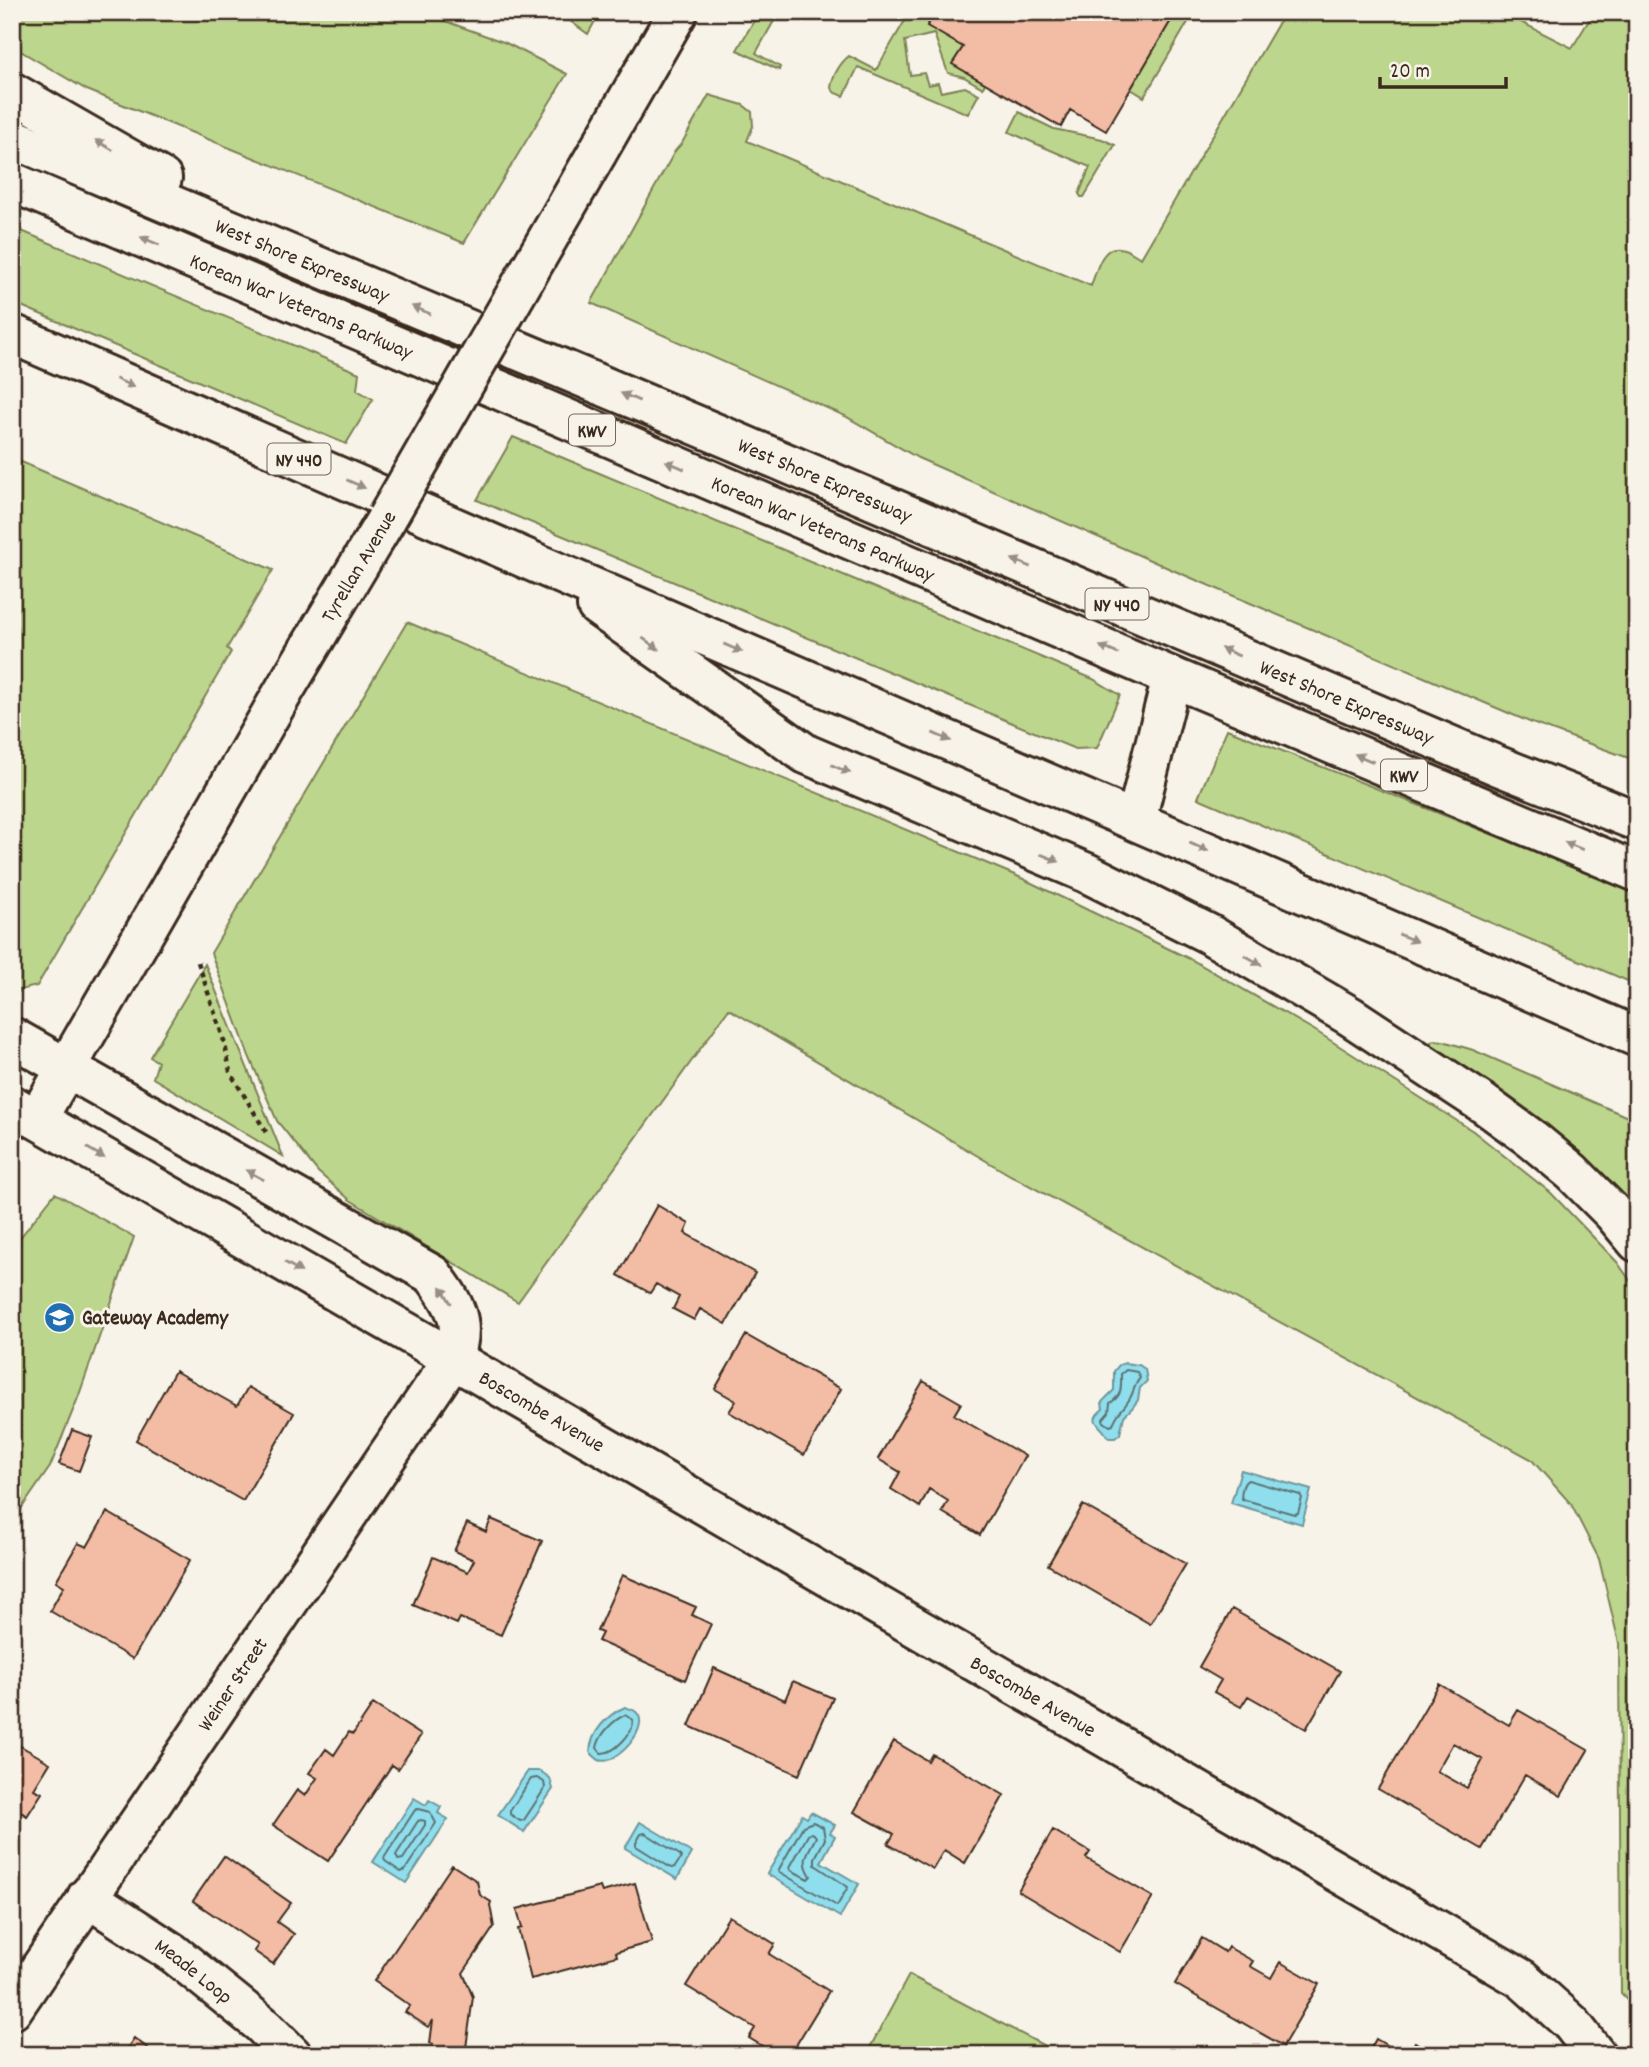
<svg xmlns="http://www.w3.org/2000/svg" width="1649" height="2067" font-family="Dekko,sans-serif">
<rect width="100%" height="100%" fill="#f7f3e8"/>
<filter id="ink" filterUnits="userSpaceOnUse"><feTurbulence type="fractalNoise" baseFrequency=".0143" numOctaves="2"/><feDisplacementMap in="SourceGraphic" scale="14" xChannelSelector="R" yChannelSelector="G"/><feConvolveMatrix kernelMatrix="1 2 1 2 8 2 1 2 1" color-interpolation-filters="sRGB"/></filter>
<g filter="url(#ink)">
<path fill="#bdd68d" stroke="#7c8056" stroke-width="2" d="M 12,12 L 420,12 L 506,43 L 567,74 L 464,243 L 87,90 L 12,46 Z
M 565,12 L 600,12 L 588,34 L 563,16 Z
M 759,12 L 779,12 L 756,53 L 780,67 L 779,70 L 737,50 Z
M 910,12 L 935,12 L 927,26 L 963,47 L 953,64 L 985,83 L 983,88 L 964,77 L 948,73 L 934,34 L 905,41 L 910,75 L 924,73 L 928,85 L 938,83 L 941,92 L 965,87 L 979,94 L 968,114 L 858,67 L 844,96 L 835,93 L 831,88 C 832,77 840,63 849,56 L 876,70 Z
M 1176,12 L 1194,12 L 1144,97 L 1131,89 Z
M 1285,12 L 1501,12 L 1572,48 L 1594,12 L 1637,12 L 1637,761 L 1532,723 L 1175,571 L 918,458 L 845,416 L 591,303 L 675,151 L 682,143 L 709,95 L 743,105 L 752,112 L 753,126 L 747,141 L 1091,286 C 1096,273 1101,245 1120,248 C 1128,249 1135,255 1141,258 Z
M 1019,112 L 1054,129 L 1102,139 L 1115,145 L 1084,197 L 1081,197 L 1079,194 L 1090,167 L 1009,132 Z
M 12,227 L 359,373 L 357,390 L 373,399 L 346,444 L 12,302 Z
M 513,437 L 1093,679 L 1120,695 L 1097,748 L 1075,749 L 477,500 Z
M 12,458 L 273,570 L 227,648 L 231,652 L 37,986 L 20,990 L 12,1001 Z
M 407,622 L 1017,876 L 1192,960 L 1314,1030 L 1473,1131 L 1551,1193 L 1617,1262 L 1637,1290 L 1637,2010 L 1621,1994 L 1619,1643 L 1599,1559 L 1571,1504 L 1531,1459 L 1010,1175 L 729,1009 L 518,1302 L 350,1200 L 318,1172 L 277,1121 L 249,1056 L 211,953 Z
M 1227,729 L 1637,892 L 1637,985 L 1198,798 Z
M 205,964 L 283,1156 L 153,1078 L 158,1062 L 150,1057 Z
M 1434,1040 L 1443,1041 L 1473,1050 L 1637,1121 L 1637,1212 L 1431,1047 L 1430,1043 Z
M 55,1193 L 134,1237 L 78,1398 L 50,1467 L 12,1522 L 12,1248 Z
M 909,1975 L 1062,2055 L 866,2055 Z"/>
<path fill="#8fdeed" stroke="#6d969a" stroke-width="2" d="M 1125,1363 L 1139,1365 L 1145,1369 L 1147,1381 L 1140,1388 L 1138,1400 L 1132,1408 L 1124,1416 L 1120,1434 L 1115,1438 L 1109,1438 C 1107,1436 1105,1433 1103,1430 C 1095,1422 1091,1418 1103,1409 L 1102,1402 L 1114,1390 L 1114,1371 L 1119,1365 Z
M 1241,1470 L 1311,1490 L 1302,1524 L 1231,1503 Z
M 625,1707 C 628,1708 632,1709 635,1711 C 654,1725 615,1767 599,1760 C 597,1759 592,1754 590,1752 C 591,1732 607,1715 625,1707 Z
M 528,1771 L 540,1771 L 550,1778 L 553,1789 L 524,1832 L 498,1815 Z
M 414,1798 L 426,1805 L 429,1800 L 441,1807 L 438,1813 L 448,1819 L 406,1883 L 373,1862 Z
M 811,1812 L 835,1825 L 830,1833 L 835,1836 L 821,1862 L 859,1884 L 840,1917 L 767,1874 L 802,1815 L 807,1818 Z
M 640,1822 L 692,1853 L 677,1879 L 625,1848 Z"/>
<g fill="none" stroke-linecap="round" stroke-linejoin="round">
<path stroke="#5d7271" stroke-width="2" d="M 1126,1370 L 1137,1372 L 1140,1378 C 1134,1385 1134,1392 1129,1400 C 1123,1410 1116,1413 1113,1425 L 1110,1426 L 1104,1422 L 1103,1419 L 1109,1412 L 1110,1403 C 1123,1395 1121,1387 1121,1374 Z
M 1248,1480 L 1300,1495 L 1302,1498 L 1298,1513 L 1294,1514 L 1242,1499 C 1240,1494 1243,1482 1248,1480 Z
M 625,1715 L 633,1720 C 634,1733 614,1754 601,1753 L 597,1748 C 599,1735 613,1720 625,1715 Z
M 537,1778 L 544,1782 L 545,1788 L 524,1820 L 520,1821 L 510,1814 L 510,1811 L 531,1779 Z
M 418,1809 L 430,1812 L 436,1823 L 405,1870 L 401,1872 L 385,1861 L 384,1858 L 415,1810 Z
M 421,1820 L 425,1821 L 425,1825 L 403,1859 L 398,1860 L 396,1855 L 418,1821 Z
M 813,1822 L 823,1827 L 825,1839 L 815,1858 L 815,1865 L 848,1887 L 837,1906 L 778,1871 L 803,1826 Z
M 645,1833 L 680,1855 L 681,1858 L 675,1867 L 671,1868 L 636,1846 L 636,1843 L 641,1834 Z
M 811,1833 L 814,1834 L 816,1837 C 808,1853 800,1859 811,1876 L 808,1879 L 791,1870 L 790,1867 L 808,1835 Z"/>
</g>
<path fill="#f2bca5" stroke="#3b2a1e" stroke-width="2" fill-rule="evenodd" d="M 935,12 L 1176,12 L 1106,131 L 1070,110 L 1061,127 L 952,64 L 963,47 L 927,26 Z
M 657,1205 L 689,1224 L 685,1233 L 755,1273 L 726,1324 L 700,1309 L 694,1320 L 673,1309 L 679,1297 L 656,1284 L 650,1293 L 618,1275 Z
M 746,1335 L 841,1389 L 804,1455 L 729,1412 L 736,1401 L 715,1389 Z
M 175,1371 L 237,1406 L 248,1387 L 294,1413 L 243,1501 L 136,1440 Z
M 923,1381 L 961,1403 L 954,1415 L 1025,1456 L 980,1535 L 942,1512 L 948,1501 L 929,1489 L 920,1507 L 891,1489 L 900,1472 L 878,1459 Z
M 72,1430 L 92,1437 L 79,1471 L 59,1464 Z
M 1083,1505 L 1186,1564 L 1150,1624 L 1048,1565 Z
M 107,1512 L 190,1560 L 133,1659 L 50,1611 L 64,1586 L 56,1581 L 78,1543 L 87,1547 Z
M 491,1519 L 542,1541 L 501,1635 L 460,1618 L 457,1624 L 413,1605 L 433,1557 L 468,1572 L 474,1560 L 454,1551 L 467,1523 L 486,1532 Z
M 622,1575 L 696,1607 L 692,1615 L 711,1624 L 685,1680 L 598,1641 L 602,1633 L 597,1631 Z
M 1232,1609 L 1340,1671 L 1306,1729 L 1248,1696 L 1241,1707 L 1214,1692 L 1221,1680 L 1199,1667 Z
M 714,1668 L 785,1700 L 793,1681 L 833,1698 L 799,1775 L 689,1726 Z
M 1439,1684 L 1509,1725 L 1518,1710 L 1588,1750 L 1561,1796 L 1525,1775 L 1482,1849 L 1378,1789 ZM 1453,1743 L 1483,1760 L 1467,1788 L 1437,1771 Z
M 373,1704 L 421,1735 L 398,1769 L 392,1765 L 328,1861 L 273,1825 L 297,1790 L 305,1796 L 317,1778 L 309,1773 L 326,1749 L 334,1755 L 349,1732 L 353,1734 Z
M 12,1741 L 50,1763 L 34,1789 L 42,1793 L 27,1816 L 21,1812 L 12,1827 Z
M 894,1741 L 928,1761 L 932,1754 L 1004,1795 L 965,1863 L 944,1850 L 933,1869 L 888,1844 L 894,1834 L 854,1812 Z
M 1053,1830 L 1090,1852 L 1086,1858 L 1153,1897 L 1120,1952 L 1018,1891 Z
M 224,1856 L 291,1903 L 277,1922 L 294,1934 L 273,1964 L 254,1951 L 258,1945 L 193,1901 Z
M 452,1865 L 477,1881 L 480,1895 L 491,1902 L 490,1905 L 494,1927 L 463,1973 L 473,1997 L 465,2055 L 431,2055 L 433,2044 L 430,2043 L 433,2020 L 428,2027 L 405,2012 L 410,2006 L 374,1981 Z
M 635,1883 L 652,1942 L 616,1952 L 617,1956 L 531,1979 L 518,1929 L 522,1928 L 517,1909 L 600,1887 L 602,1892 Z
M 729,1916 L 775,1944 L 769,1954 L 829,1991 L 790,2055 L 777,2055 L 749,2038 L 755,2028 L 686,1986 Z
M 1202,1938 L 1225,1952 L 1228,1947 L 1253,1961 L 1250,1966 L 1271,1978 L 1280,1962 L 1319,1984 L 1283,2046 L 1175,1984 Z
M 134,2038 L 157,2055 L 123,2055 Z
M 1376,2039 L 1403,2055 L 1367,2055 Z
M 1415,2042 L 1436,2055 L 1408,2055 Z"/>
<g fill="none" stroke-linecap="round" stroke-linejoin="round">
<defs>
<g id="minor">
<path d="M 597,153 L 678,12"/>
<path d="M 1136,820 L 1172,677"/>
<path d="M 12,1037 L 433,1275 C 455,1305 467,1322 453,1359 L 12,2010"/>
<path id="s1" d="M 12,1105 L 453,1359 L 1522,1979 L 1571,2023 L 1596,2055"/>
<path d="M 37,1119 L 285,689 L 387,518"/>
<path id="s2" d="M 87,1897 L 173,1953 L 261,2024 L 292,2055"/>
</g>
<g id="highway">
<path d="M 12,92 L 162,178"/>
<path id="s3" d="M 12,138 L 739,443 L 1496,765 L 1637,821"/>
<path id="s4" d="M 12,182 L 1172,677 L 1637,872"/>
<path d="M 12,334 L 536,563 L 1637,1037"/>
<path d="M 597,606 L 806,754 L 1087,873 L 1209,934 L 1350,1016 L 1484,1104 L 1532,1139 L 1572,1172 L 1613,1213 L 1637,1242"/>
</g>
</defs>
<use href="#minor" stroke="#3b2a1e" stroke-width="44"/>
<use href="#highway" stroke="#3b2a1e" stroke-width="44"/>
<path stroke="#3b2a1e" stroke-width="4.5" stroke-dasharray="5 5" stroke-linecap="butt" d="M 198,962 L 225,1044 L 230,1072 L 266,1132"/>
<use href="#minor" stroke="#f7f3e8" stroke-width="38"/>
<use href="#highway" stroke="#f7f3e8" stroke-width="38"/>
<defs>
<path id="minor-bridge" d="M 387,518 L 597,153"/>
</defs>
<use href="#minor-bridge" stroke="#3b2a1e" stroke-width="44" stroke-linecap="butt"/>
<use href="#minor-bridge" stroke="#f7f3e8" stroke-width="38"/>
</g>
<defs><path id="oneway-solid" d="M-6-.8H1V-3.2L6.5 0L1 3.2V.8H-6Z" transform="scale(1.75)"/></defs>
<g fill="#998e83">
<use href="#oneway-solid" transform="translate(104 145) rotate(-150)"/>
<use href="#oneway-solid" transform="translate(150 241) rotate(-157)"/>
<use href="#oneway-solid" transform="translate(421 310) rotate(-157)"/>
<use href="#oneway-solid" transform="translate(125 383) rotate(24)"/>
<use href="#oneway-solid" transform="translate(630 397) rotate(-157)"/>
<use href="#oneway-solid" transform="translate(675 465) rotate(-157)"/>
<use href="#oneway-solid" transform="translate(356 484) rotate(24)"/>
<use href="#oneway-solid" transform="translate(1021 563) rotate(-157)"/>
<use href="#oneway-solid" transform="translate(651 644) rotate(35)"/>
<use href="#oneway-solid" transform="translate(733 648) rotate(23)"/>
<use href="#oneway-solid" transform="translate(1109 650) rotate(-157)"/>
<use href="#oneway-solid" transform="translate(1230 652) rotate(-157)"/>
<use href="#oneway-solid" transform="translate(942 737) rotate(23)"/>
<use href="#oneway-solid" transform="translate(1364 758) rotate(-157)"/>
<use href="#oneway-solid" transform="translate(841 769) rotate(23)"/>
<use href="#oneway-solid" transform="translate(1574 846) rotate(-158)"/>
<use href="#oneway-solid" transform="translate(1199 847) rotate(23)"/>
<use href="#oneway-solid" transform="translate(1050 858) rotate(22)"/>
<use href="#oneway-solid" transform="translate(1408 938) rotate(23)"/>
<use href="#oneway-solid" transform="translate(1253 960) rotate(30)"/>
<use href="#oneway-solid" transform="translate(96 1153) rotate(30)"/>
<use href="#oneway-solid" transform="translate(255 1175) rotate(-151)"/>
<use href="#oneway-solid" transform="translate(293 1267) rotate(30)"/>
<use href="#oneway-solid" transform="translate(446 1295) rotate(-121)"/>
</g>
</g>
<defs>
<symbol id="school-disc" viewBox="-11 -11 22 22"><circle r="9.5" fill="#1f6fb2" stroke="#f7f3e8"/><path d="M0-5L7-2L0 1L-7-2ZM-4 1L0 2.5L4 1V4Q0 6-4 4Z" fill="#fff"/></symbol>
</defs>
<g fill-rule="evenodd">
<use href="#school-disc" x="42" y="1300" width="35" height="35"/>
</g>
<g text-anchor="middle" stroke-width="6" stroke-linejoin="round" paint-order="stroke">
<g fill="#f7f3e8" stroke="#73665b" stroke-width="2">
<rect x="569" y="414.5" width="46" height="31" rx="5"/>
<rect x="267.5" y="443.5" width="63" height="31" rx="5"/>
<rect x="1085.5" y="588.5" width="63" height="31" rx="5"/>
<rect x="1381" y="759.5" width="46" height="31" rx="5"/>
</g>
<g font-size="19" font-weight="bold" fill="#3b2a1e">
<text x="592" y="437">KWV</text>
<text x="299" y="466">NY 440</text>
<text x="1117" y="611">NY 440</text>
<text x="1404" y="782">KWV</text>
</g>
<g font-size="21" fill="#3b2a1e" stroke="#f7f3e8">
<text dy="7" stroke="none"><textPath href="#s3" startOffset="315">West Shore Expressway</textPath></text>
<text dy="7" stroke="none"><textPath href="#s4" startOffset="315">Korean War Veterans Parkway</textPath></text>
<text dy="7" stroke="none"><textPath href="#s3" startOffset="882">West Shore Expressway</textPath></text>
<text dy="7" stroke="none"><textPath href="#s4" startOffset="882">Korean War Veterans Parkway</textPath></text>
<text transform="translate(358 566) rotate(-59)" y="7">Tyrellan Avenue</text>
<text dy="7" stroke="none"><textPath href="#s3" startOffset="1449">West Shore Expressway</textPath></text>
<text dy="7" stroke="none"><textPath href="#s1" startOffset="612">Boscombe Avenue</textPath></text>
<text transform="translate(232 1684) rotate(-56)" y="7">Weiner Street</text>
<text dy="7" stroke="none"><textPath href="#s1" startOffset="1180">Boscombe Avenue</textPath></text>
<text dy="7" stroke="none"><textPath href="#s2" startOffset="130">Meade Loop</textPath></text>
</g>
<g font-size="21" font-weight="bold" fill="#3b2a1e" stroke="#f7f3e8" text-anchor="start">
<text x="82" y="1324">Gateway Academy</text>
</g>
</g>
<rect width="1649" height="2067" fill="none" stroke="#f7f3e8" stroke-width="42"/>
<rect x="21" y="21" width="1607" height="2025" fill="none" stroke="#3b2a1e" stroke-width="2.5" filter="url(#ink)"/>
<path d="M1380 77v10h126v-10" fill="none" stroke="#3b2a1e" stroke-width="3.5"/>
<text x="1390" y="77" font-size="21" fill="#3b2a1e" stroke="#f7f3e8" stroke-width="5" paint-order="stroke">20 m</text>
</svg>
